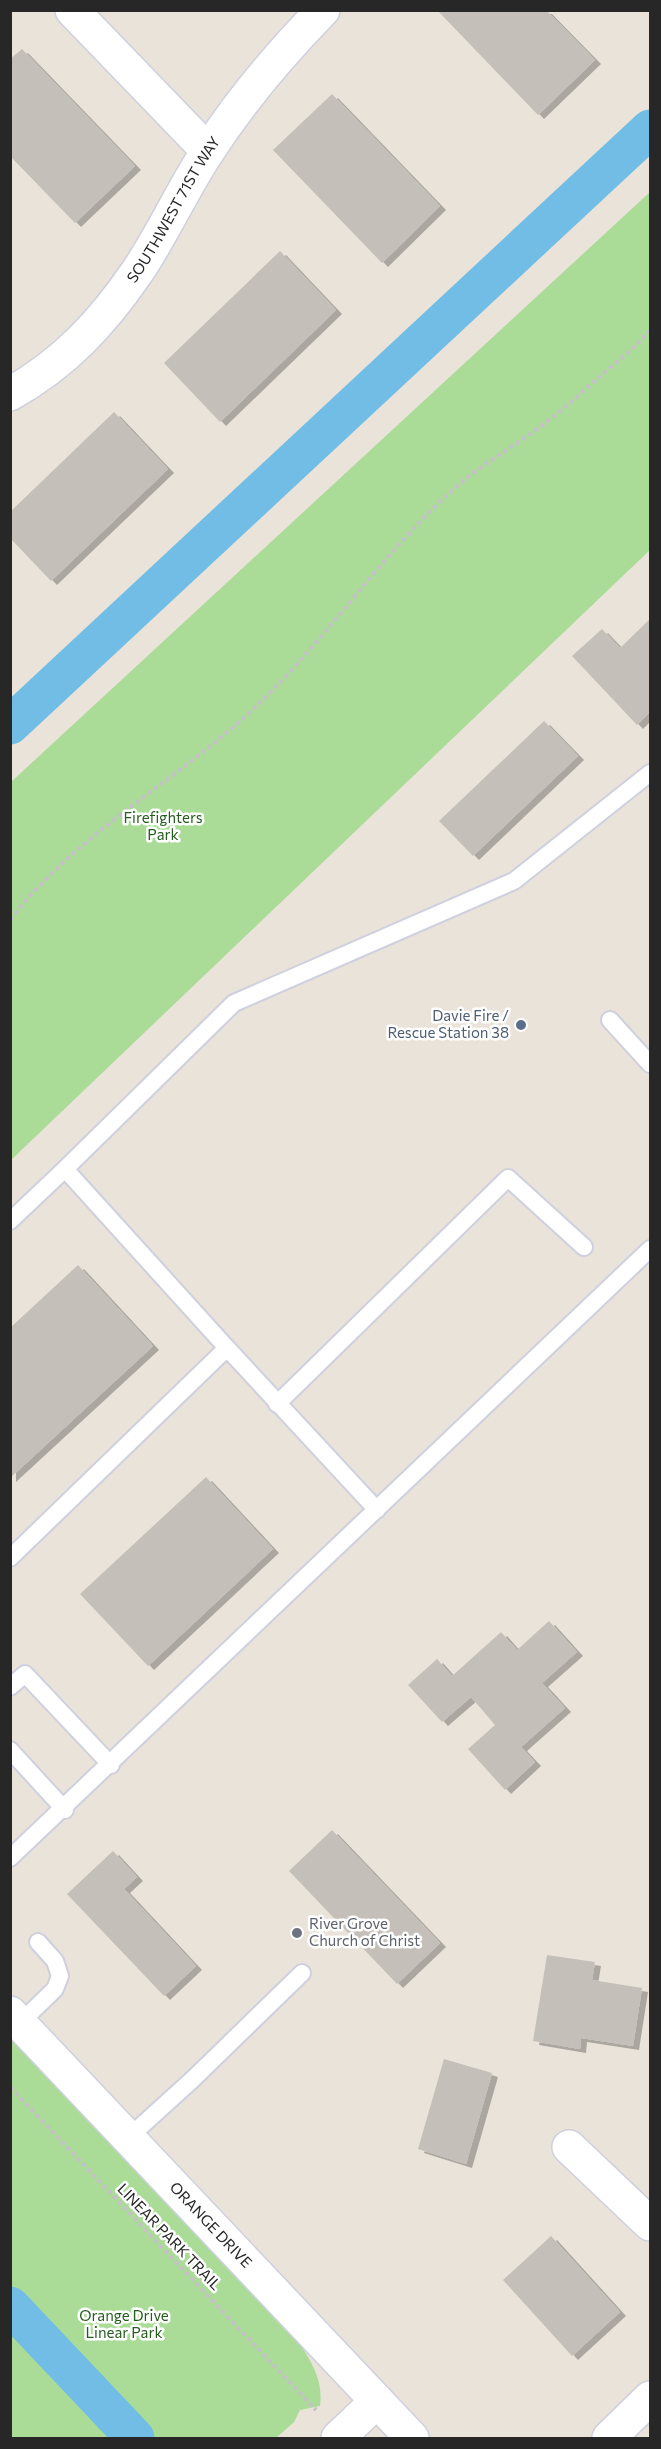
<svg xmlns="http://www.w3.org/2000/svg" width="661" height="2449" font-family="Commissioner,sans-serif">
<defs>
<filter id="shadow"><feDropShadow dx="6" dy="4" stdDeviation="0" flood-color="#0004"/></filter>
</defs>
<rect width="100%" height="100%" fill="#e9e3d9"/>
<path fill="#aadc98" d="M 650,192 L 650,550 L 11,1160 L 11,782 Z
M 11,2038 L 302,2347 C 314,2366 323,2383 320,2406 L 300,2410 L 294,2422 L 276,2438 L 11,2438 Z"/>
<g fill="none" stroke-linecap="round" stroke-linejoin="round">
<path stroke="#71bde5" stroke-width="39" d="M 10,725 L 650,129
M 10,2306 L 135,2438"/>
</g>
<path fill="#c4c0b9" filter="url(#shadow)" d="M 437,10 L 546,10 L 595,60 L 538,115 Z
M 22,49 L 135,166 L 75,223 L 10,156 L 10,59 Z
M 332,94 L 440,206 L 382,263 L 273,150 Z
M 280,251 L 336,310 L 220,422 L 164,363 Z
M 114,412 L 168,469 L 51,581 L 10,538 L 10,512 Z
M 650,619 L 650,712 L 637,725 L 572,656 L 602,629 L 620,648 Z
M 544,721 L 578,756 L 473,856 L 439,821 Z
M 78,1265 L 153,1346 L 10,1478 L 10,1328 Z
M 206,1477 L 273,1549 L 148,1666 L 80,1594 Z
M 549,1621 L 577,1652 L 542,1683 L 565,1708 L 521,1747 L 535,1762 L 505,1790 L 468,1749 L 495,1725 L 471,1697 L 442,1722 L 408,1685 L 437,1659 L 452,1676 L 501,1632 L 517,1650 Z
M 332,1830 L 440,1943 L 397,1984 L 289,1871 Z
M 113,1851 L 137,1877 L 124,1889 L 196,1966 L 164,1996 L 67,1894 Z
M 547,1955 L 595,1962 L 592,1980 L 642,1988 L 633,2046 L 581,2038 L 580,2049 L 533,2041 Z
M 444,2059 L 492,2073 L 466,2164 L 418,2149 Z
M 551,2236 L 620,2312 L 572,2356 L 503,2280 Z"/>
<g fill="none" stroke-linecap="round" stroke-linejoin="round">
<defs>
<path id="lane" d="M 610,1020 L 650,1064
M 65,1169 L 234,1003 L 514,881 L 650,773
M 10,1221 L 65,1169 L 227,1348 L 10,1558
M 227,1348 L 377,1510
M 277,1404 L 508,1178 L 584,1247
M 10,1687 L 25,1674 L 111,1765
M 10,1750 L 65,1810
M 10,1858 L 650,1249
M 20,2023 L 55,1989 L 60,1976 L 55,1961 L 38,1942
M 128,2138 L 193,2079 L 302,1973"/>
<g id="street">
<path d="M 72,10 L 208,151"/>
<path id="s1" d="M 10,394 C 65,363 102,323 137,272 C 163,234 182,190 208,151 C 241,100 281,53 323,10"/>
<path d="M 569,2147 L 650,2224"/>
<path d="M 609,2438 L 650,2398"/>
</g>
<g id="secondary">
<path id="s2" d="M 10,2013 L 412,2438"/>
<path d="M 338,2438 L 377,2401"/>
</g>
</defs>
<use href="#lane" stroke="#ced0df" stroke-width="20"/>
<use href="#street" stroke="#ced0df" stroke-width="36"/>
<use href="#secondary" stroke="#ced0df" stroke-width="36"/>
<path stroke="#c3c3c3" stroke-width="4" stroke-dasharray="4.5 3" stroke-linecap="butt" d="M 10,920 C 76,834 171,785 249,713 C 325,643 380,554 457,486 C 478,468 501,454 523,439 C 550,421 573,400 597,379 C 615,363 635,348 650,330
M 10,2087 L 316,2410"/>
<use href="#lane" stroke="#fff" stroke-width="16"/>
<use href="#street" stroke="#fff" stroke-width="33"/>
<use href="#secondary" stroke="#fff" stroke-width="33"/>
</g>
<circle fill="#5c6f8a" stroke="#fff" stroke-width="2" cx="521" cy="1025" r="6"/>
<circle fill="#6b7280" stroke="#fff" stroke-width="2" cx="297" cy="1933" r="6"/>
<g text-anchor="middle" stroke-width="5" stroke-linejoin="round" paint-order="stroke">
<g font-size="15" fill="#272727" stroke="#fff">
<text dy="5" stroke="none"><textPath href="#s1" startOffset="250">SOUTHWEST 71ST WAY</textPath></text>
<text dy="5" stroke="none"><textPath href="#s2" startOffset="292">ORANGE DRIVE</textPath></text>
<text transform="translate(169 2237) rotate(46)" y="5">LINEAR PARK TRAIL</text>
</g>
<g font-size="15" fill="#255d1d" stroke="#fff">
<text x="163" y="823">Firefighters<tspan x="163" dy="17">Park</tspan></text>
<text x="124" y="2321">Orange Drive<tspan x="124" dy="17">Linear Park</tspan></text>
</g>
<g font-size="15" fill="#4e5e75" stroke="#fff" text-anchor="end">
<text x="509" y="1021">Davie Fire /<tspan x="509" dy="17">Rescue Station 38</tspan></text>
</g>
<g font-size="15" fill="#5b616d" stroke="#fff" text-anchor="start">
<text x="309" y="1929">River Grove<tspan x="309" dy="17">Church of Christ</tspan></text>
</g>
</g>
<rect width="661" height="2449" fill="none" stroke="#272727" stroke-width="24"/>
</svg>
